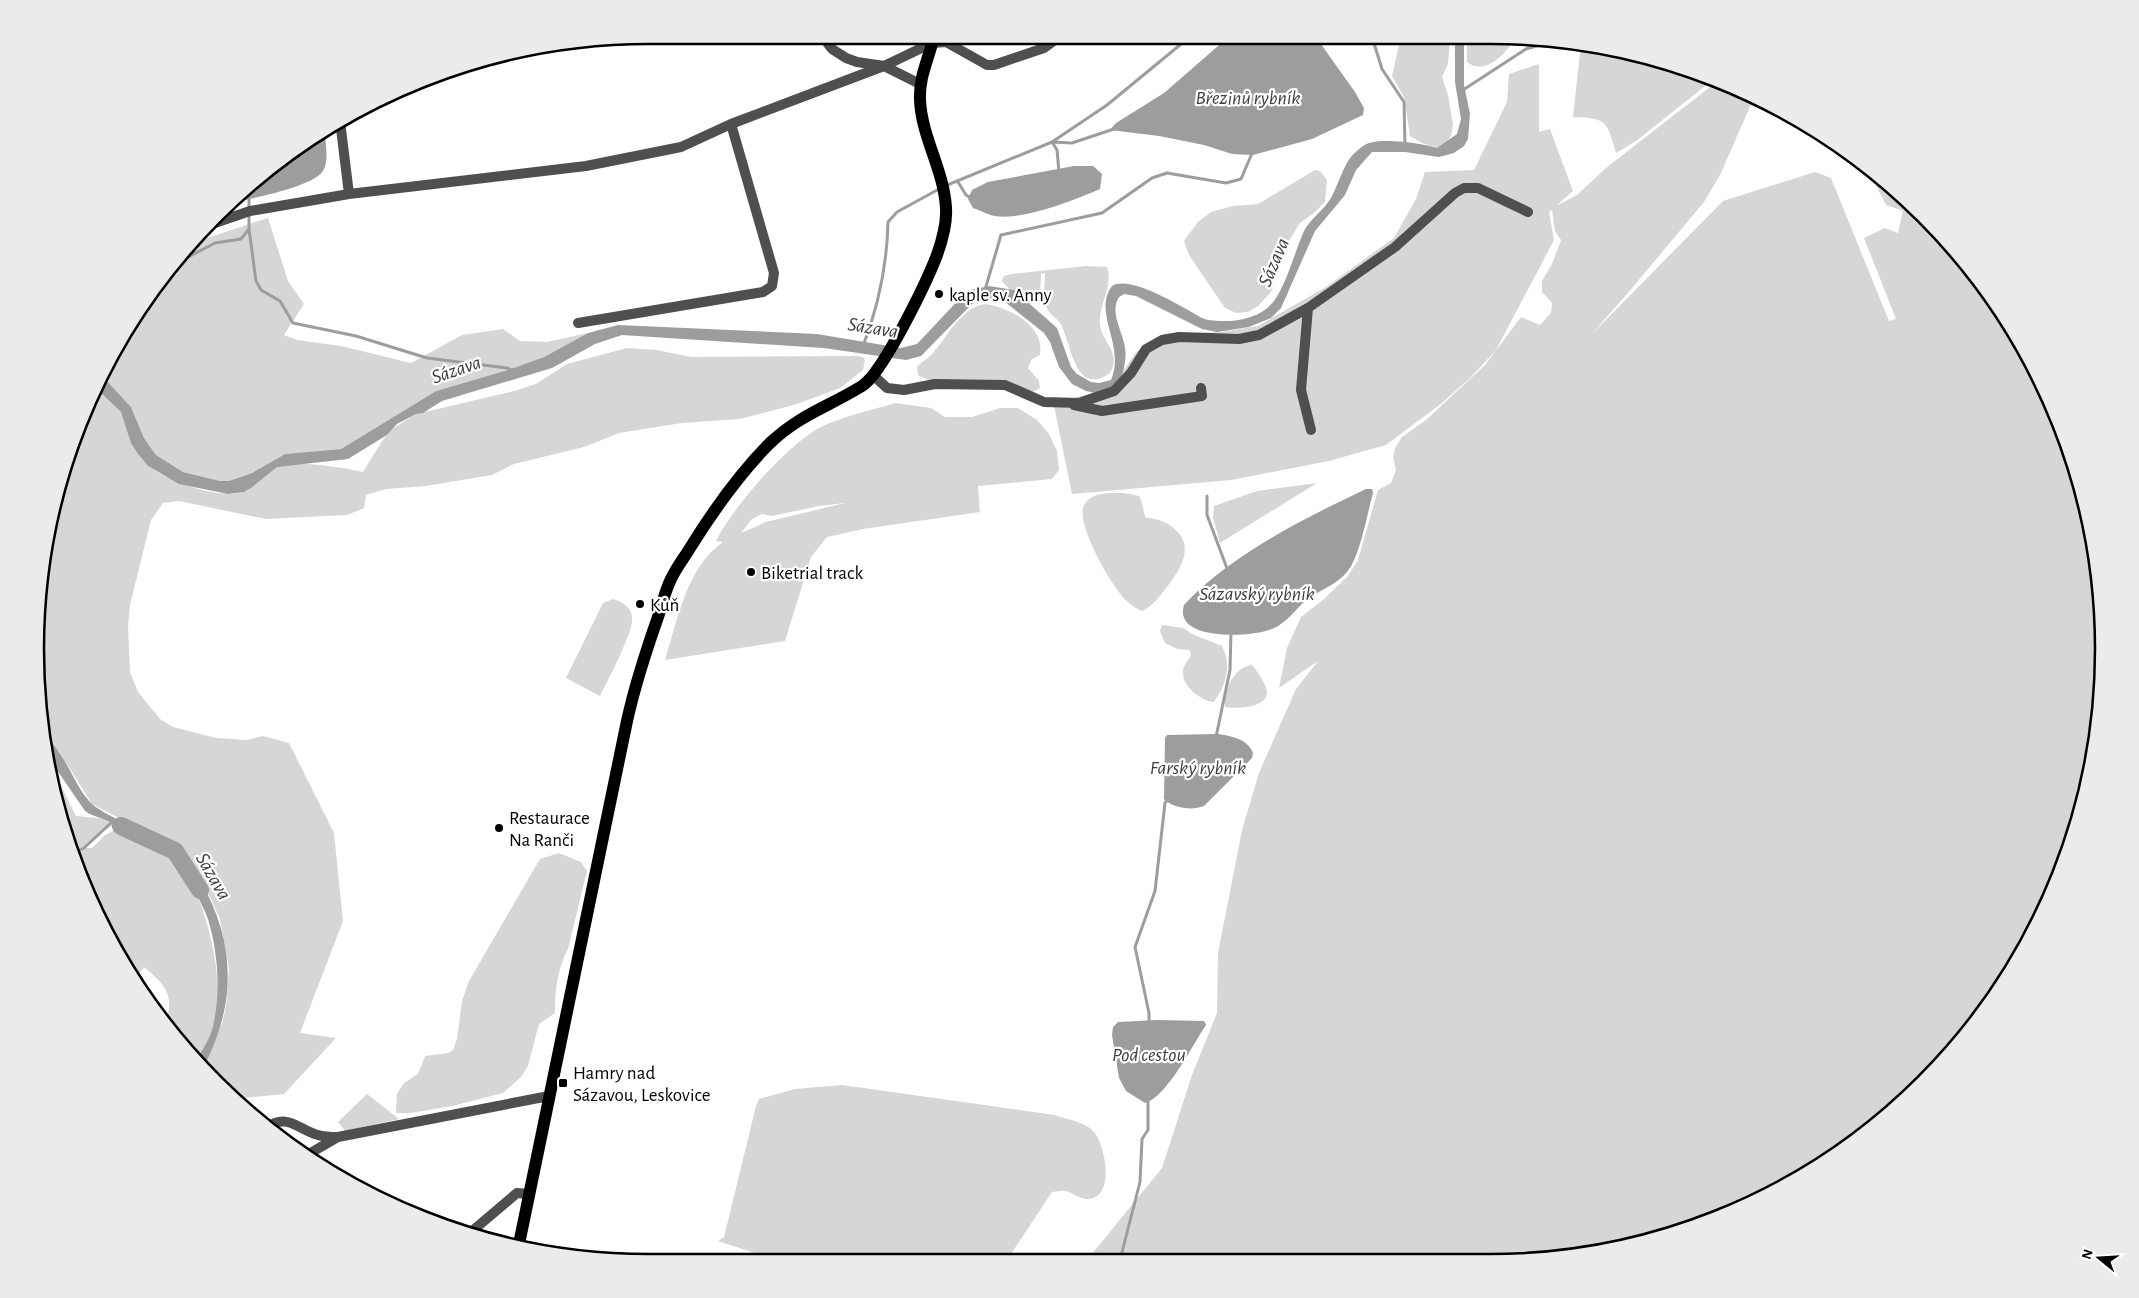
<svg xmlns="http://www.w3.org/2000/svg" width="2139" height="1298" font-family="'Alegreya Sans',sans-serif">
<rect width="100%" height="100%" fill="#fff"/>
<path fill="#d6d6d6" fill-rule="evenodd" d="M 1400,40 L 1450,40 L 1448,64 L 1442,77 L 1448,95 L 1453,125 L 1451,136 L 1446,143 L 1437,148 L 1422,143 L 1410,136 L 1404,97 L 1392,76 Z
M 1469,40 L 1514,40 C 1505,55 1484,76 1467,62 L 1467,45 Z
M 1581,43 L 1714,79 L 1636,141 L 1616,153 C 1607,121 1607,118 1573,117 Z
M 1539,64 L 1539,132 L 1550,129 L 1573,191 L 1556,206 L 1577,195 L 1606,168 L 1719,80 L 1751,97 L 1752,102 L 1720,175 L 1704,202 L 1627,294 L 1590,336 L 1723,201 L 1815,172 L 1831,178 L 1889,321 L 1896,319 L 1864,238 L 1885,228 L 1898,233 L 1903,211 L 1886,205 L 1866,166 L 1867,165 L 1951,244 L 2022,342 L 2071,451 L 2099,569 L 2103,689 L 2083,808 L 2041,920 L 1977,1023 L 1895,1110 L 1797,1181 L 1649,1242 L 1530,1262 L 1087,1260 L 1162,1168 L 1192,1075 L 1217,1013 L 1218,953 L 1242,830 L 1259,773 L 1296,689 L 1318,661 L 1279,688 L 1287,648 L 1301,617 L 1324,599 L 1348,576 L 1358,560 L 1378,490 L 1391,483 L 1396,470 L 1393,457 L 1395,448 L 1402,437 L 1426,420 L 1485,365 L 1521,317 L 1540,325 L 1551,313 L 1552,303 L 1542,292 L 1542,281 L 1552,264 L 1561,240 L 1555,231 L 1552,210 L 1549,212 L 1554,240 L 1496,350 L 1471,377 L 1442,403 L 1386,445 L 1329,461 L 1231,480 L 1072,494 L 1053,401 L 1079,397 L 1113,386 L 1136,352 L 1165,334 L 1221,332 L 1258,326 L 1326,287 L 1394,238 L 1416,199 L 1425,172 L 1474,170 L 1507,102 L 1509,74 Z
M 1315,170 L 1320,171 L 1327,180 L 1325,202 L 1314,213 L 1300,223 L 1282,252 L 1271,292 L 1258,306 L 1248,312 L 1236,313 L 1225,308 L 1189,255 L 1184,241 L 1198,222 L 1211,212 L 1233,206 L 1258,204 Z
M 268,218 L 288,281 L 304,304 L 284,335 L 297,340 L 341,346 L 411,363 L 462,335 L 503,329 L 520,341 L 547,342 L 588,333 L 544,357 L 508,370 L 436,391 L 341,449 L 285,454 L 252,473 L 229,481 L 220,481 L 183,472 L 156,455 L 144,438 L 131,407 L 104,378 L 139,308 L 192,243 Z
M 1086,266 L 1107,267 C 1114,285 1098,305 1100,325 C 1102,343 1122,352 1110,373 C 1077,396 1072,351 1063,329 C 1061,322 1056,319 1051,314 C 1041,304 1045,287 1045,273 L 1041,274 L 1040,298 C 1029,308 1009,290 1002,281 L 1004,276 L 1012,274 Z
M 986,304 C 1010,308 1045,326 1040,355 L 1032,359 L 1028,368 L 1039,381 L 1040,388 L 1033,392 L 959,380 L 928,380 L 918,375 L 917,367 C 922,361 928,359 932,354 C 948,337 960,307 986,304 Z
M 627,348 L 656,350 L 692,357 L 856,356 L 863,357 L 865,360 L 863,370 L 840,388 L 797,404 L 740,419 L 682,423 L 619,433 L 584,447 L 514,464 L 492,475 L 426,486 L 386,489 L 366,495 L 364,508 L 347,515 L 266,519 L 179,501 L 163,503 L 151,520 L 130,605 L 128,626 L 130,672 L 138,692 L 160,719 L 173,727 L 216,738 L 247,740 L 263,736 L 289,743 L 334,833 L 343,921 L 300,1033 L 336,1038 L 284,1094 L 233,1099 L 215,1083 L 203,1068 L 222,1023 L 226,1007 L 229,968 L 220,919 L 210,897 L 184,852 L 92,804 L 59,751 L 42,735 L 40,729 L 35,649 L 40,569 L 67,452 L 98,390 C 106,397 117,405 122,414 C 131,433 132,453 150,467 C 169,482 223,501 246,491 C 258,485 265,473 276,467 C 293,459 344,468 363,472 L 382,441 L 392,429 L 416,414 L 514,391 L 536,384 L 567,364 Z
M 895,403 L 931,408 L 945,417 L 972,417 L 1000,408 L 1018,408 L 1037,420 L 1049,434 L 1057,451 L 1059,470 L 1052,479 L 978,486 L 980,512 L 863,529 L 827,537 L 811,557 L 785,641 L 665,660 C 678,619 686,568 723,542 L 716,541 C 733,507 785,447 819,428 C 842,416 870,411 895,403 ZM 845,503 L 766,522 L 741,533 L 752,519 L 762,514 L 772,516 L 819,506 Z
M 1317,483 L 1220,543 L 1213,518 L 1214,506 L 1257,491 Z
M 1108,493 L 1124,493 L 1139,496 C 1144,503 1142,511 1146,518 C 1155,518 1160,520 1168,524 C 1197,542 1183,566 1167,587 C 1160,596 1153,606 1142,611 C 1138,609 1132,606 1129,603 C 1113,590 1078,528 1083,508 C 1086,497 1098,494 1108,493 Z
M 613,599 C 621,601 631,607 632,616 C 635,630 607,681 600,696 L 566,678 L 603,603 Z
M 1162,625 L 1183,628 L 1192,634 L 1222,646 C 1232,665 1226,685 1214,702 C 1203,702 1183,687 1183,674 C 1182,667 1187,661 1191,656 L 1190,650 L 1177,649 L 1165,643 L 1160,631 Z
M 1252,665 C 1257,671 1267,685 1267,693 C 1266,708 1236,709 1225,707 C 1223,691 1234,667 1252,665 Z
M 47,758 L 76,816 L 106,819 L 113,824 L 82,848 L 92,848 L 104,836 L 114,830 C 133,832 155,837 171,849 C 185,859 190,876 196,891 C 213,936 228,995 208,1041 C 205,1047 200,1054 196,1060 L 165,1023 C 176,995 164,984 144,967 L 134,981 L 68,846 Z
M 559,853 L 581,862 L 587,871 L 568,949 C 557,970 555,990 555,1013 L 539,1024 L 528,1066 L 521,1077 L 503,1093 L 452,1106 L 411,1113 L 396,1113 L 397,1094 L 404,1083 L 418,1074 L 425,1056 L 448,1053 L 453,1050 L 457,1039 L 462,1001 L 469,981 L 540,859 Z
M 842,1085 L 1055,1115 C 1066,1119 1086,1122 1094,1132 C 1105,1145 1114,1191 1093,1198 C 1081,1202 1074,1192 1064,1191 C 1060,1190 1055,1192 1052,1192 L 1007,1260 L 773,1259 L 718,1241 L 724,1237 L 756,1106 L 759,1099 L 795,1089 Z
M 367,1094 L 399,1119 L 345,1131 L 338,1122 Z"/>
<path fill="#9d9d9d" d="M 1225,40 L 1318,40 L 1355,92 L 1364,108 L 1363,115 L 1312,139 L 1253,155 L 1232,154 L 1204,145 L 1159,136 L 1110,130 L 1116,123 L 1164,93 Z
M 1455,40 L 1464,40 L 1464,85 L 1470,114 L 1468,139 L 1464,146 L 1454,153 L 1439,157 L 1405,152 L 1372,152 L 1356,170 L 1345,195 L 1315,231 L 1281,308 L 1271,318 L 1249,327 L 1217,332 L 1202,329 L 1136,296 L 1124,294 L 1119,297 C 1109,313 1123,331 1125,348 C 1127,359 1123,374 1119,384 L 1095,393 L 1086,391 L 1072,384 L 1059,367 L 1050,342 L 1044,333 L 1000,298 L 984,299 L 974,302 L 921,356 L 906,360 L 824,348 L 622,335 L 595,344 L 552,368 L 442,401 L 423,413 L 416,414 L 397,424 L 387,435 L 348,459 L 277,467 L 251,488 L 244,492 L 228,494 L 179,484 L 148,466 L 138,454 L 131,443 L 121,412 L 98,390 L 104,378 L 131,407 L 144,438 L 156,455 L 183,472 L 220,481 L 229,481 L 252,473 L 285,454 L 341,449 L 436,391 L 508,370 L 544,357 L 588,333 L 618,325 L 817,334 L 901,348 L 917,344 L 965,293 L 971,290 L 989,286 L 1014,290 L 1057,328 L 1071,367 L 1077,374 L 1091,382 L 1099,383 L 1111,380 C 1126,345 1092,313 1112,286 C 1131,274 1185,309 1204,319 C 1226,324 1259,321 1274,301 C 1287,283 1295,251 1304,231 C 1311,218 1324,210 1331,198 C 1337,187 1344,165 1351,157 C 1355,152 1363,145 1369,143 C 1384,138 1422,143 1437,148 L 1457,134 L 1461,119 L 1455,82 Z
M 325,131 C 325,143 329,158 324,169 C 317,187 247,199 228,204 L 275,162 Z
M 1074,166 L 1093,166 L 1102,174 L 1100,189 C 1075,200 1021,221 995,216 C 988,215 980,210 973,208 L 968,199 L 972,190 L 988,182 Z
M 1366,489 L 1372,489 L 1373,493 C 1367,514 1360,557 1347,572 C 1336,585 1322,589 1309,598 C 1298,606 1290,619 1278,626 C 1260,638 1172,643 1184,605 C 1230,555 1305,518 1366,489 Z
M 1218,734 C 1231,736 1248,739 1253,753 L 1252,758 L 1204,806 C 1192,811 1173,808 1164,799 L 1165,738 L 1167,735 Z
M 42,735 C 67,751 72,785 92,804 C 108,818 155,835 177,845 C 187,855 193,867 200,880 C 236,942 237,1004 203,1068 L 196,1060 C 203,1049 210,1039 213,1026 C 221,992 218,952 208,919 C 205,910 199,901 196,891 C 190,876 186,859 171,849 C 153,836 130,835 111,826 L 113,824 C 104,817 94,818 85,811 L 46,754 Z
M 1157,1020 L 1204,1021 L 1206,1025 C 1193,1044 1167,1097 1145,1103 L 1126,1091 L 1119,1078 L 1112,1035 L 1113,1027 L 1118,1022 Z"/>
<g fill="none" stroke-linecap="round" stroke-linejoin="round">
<path stroke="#9d9d9d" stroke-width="3" d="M 1373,40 L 1382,69 L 1404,102 L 1405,146
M 1463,90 L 1526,49 L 1556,40
M 1052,142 L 1057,150 L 1059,172
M 1053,142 L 1072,143 L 1114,129
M 958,182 L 966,195 L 971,198
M 945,186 L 1052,142 L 1107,105 L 1186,40
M 249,196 L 249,229
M 175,264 L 215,243 L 241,239 L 249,229 L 256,281 L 261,290 L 280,301 L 293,323 L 356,336 L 427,358 L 507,368 L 514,371
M 985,290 L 1001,235 L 1102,213 L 1152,178 L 1167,173 L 1226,183 L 1241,179 L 1253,151
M 863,346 C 879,305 887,265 888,222 L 897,212 L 939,189
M 1207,496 L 1207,515 L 1228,571
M 1216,737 L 1230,670 L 1231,632
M 71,854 L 84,848 L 112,822
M 1149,1024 L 1149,1013 L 1135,947 L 1155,891 L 1165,803 L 1168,799
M 1120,1260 L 1140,1182 L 1142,1139 L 1148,1130 L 1148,1100"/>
<path stroke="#9d9d9d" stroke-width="18" d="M 121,826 L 175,851 L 200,890"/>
<path stroke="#4f4f4f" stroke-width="10" d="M 825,40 L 832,49 L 846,58 L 857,62 L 884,66 L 920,84
M 340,121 L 349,194
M 206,226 L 250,211 L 349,194 L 586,166 L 681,147 L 731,124 L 884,66 L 932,43 L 946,42 L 987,65 L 994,65 L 1044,48 L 1055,40
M 1308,308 L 1301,390 L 1311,430
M 578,323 L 763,292 L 772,286 L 774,273 L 731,124
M 874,376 L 887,388 L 904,390 L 935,384 L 1005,385 L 1044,402 L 1079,403 L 1114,391 L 1131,373 L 1146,349 L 1162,340 L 1179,337 L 1239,339 L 1259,335 L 1308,308 L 1395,247 L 1455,193 L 1464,188 L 1478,188 L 1528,212
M 1074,405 L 1102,411 L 1202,396 L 1201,388
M 266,1128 C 288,1112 298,1130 318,1135 C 324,1137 331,1137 338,1137 L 549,1096
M 307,1155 L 338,1137
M 471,1232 L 517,1193 L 530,1194"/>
<path stroke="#000" stroke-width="12" d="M 519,1244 L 627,721 C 635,685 646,651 658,617 C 662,605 665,591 671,579 C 676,568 684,558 690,548 C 713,511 739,474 770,443 C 801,414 828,407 862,386 C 883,373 927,281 937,255 C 942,241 947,223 946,208 C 944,170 921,136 920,99 C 919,78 928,60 933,40"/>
</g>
<g fill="#000" stroke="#fff" stroke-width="2">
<circle cx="939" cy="294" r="5"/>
<circle cx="751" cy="572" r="5"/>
<circle cx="640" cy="604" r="5"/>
<circle cx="499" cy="828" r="5"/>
<rect x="558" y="1078" width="10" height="10" rx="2.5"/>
</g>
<g text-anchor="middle" stroke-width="4.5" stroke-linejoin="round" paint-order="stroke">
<g font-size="19" fill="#000" stroke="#fff" text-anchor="start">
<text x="949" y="301">kaple sv. Anny</text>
<text x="761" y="579">Biketrial track</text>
<text x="650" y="611">Kůň</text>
<text x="509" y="824">Restaurace<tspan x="509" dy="22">Na Ranči</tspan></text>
<text x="573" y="1079">Hamry nad<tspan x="573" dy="22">Sázavou, Leskovice</tspan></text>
</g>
<g font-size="20" font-style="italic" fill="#3e3e3e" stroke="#fff">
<text x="1248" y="104">Březinů rybník</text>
<text transform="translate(1273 262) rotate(-67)" y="7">Sázava</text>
<text transform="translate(873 327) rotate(9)" y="7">Sázava</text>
<text transform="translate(456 369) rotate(-19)" y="7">Sázava</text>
<text x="1257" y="600">Sázavský rybník</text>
<text x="1198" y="774">Farský rybník</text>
<text transform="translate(214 876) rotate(60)" y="7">Sázava</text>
<text x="1149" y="1061">Pod cestou</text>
</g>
</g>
<path d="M0 0H2139V1298H0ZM649 44H1490A605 605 0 0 1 2095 649V649A605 605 0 0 1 1490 1254H649A605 605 0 0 1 44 649V649A605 605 0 0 1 649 44Z" fill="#ebebeb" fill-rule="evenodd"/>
<path fill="none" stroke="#000" stroke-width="2.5" d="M649 44H1490A605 605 0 0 1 2095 649V649A605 605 0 0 1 1490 1254H649A605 605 0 0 1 44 649V649A605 605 0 0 1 649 44Z"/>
<g transform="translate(2099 1258) rotate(288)" stroke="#ffffff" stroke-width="4" paint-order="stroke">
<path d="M0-4L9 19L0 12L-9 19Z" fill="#000000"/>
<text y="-8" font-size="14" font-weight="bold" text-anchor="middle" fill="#000000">N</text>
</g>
</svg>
